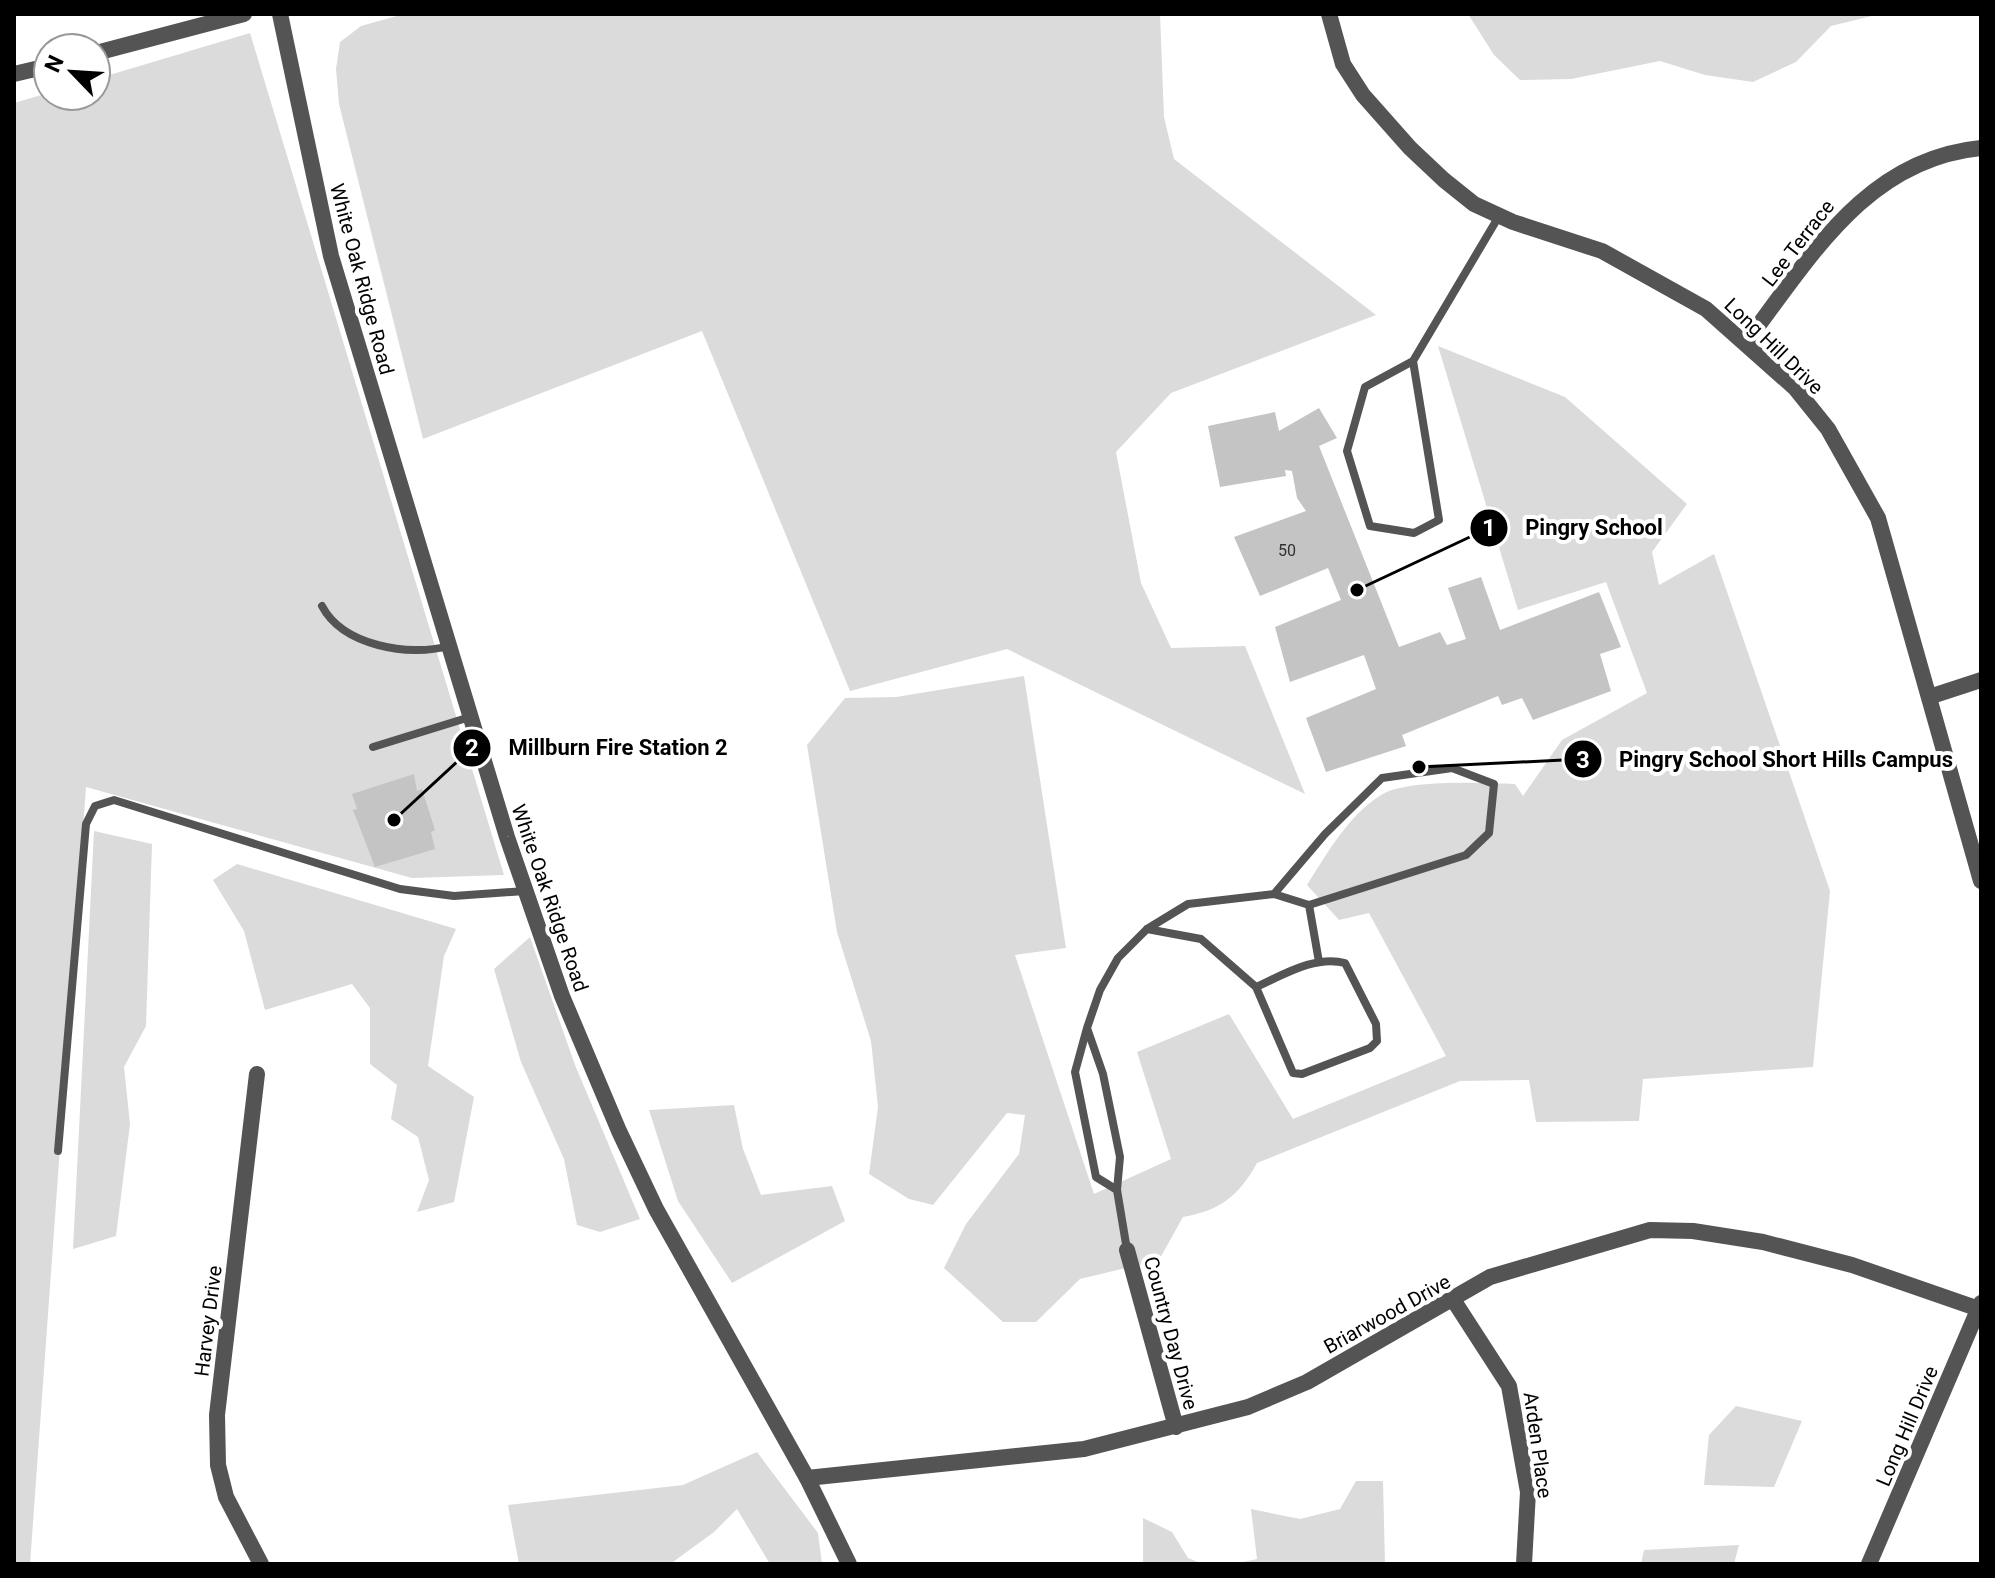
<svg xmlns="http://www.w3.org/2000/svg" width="1995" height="1578" font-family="Roboto,sans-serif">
<rect width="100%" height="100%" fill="#fff"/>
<path fill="#dbdbdb" d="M 404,14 L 1160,14 L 1164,117 L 1174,159 L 1376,315 L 1171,393 L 1116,452 L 1141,583 L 1171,648 L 1245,646 L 1305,794 L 1007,649 L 850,691 L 702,331 L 423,439 L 339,104 L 336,69 L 340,42 L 361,26 Z
M 1468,14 L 1880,14 L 1831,26 L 1796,62 L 1753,82 L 1705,75 L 1660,61 L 1571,79 L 1520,80 L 1494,55 Z
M 250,33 L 504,875 L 412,878 L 86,787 L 30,1564 L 14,1564 L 14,103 L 48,93 L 48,96 L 96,96 L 96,79 Z
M 1438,346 L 1565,397 L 1687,504 L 1652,552 L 1659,585 L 1714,554 L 1830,891 L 1813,1067 L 1643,1079 L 1639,1121 L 1536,1122 L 1529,1080 L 1460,1081 L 1257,1163 C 1239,1196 1219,1211 1183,1217 L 1159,1260 L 1080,1279 L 1036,1322 L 1003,1322 L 944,1268 L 966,1224 L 1019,1154 L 1025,1115 L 1007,1113 L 933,1205 L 909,1199 L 869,1174 L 878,1107 L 871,1041 L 837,932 L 807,745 L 845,698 L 896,697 L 1024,676 L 1066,948 L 1015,955 L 1094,1194 L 1171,1159 L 1137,1052 L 1229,1014 L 1293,1119 L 1446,1056 L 1369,913 L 1339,920 L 1307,885 C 1328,852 1348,816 1381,795 C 1407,779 1483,783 1515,784 L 1523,796 L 1562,740 L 1647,693 L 1606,582 L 1518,610 Z
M 94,831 L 152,844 L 146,1026 L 124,1067 L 130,1124 L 116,1236 L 73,1249 Z
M 237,864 L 456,929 L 444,956 L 428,1066 L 474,1097 L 454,1202 L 417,1212 L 429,1180 L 418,1137 L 391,1119 L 397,1085 L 370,1064 L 370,1008 L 352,984 L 265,1010 L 244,931 L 213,880 Z
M 530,937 L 575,1065 L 640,1219 L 600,1232 L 577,1225 L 564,1159 L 521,1062 L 494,969 Z
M 734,1105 L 743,1149 L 761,1195 L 832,1186 L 845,1221 L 732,1283 L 678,1201 L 649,1110 Z
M 1736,1406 L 1802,1421 L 1774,1487 L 1704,1485 L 1709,1435 Z
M 757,1452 L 818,1533 L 822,1564 L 770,1564 L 737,1509 L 714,1532 L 673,1562 L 519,1564 L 508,1505 L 683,1485 Z
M 1356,1481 L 1383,1481 L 1385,1564 L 1234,1564 L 1257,1559 L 1251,1509 L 1300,1519 L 1340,1509 Z
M 1143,1518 L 1172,1532 L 1188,1558 L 1203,1564 L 1143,1564 Z
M 1739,1545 L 1734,1564 L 1641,1564 L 1644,1550 Z"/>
<path fill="#c4c4c4" d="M 1319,408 L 1337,438 L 1319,446 L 1399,647 L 1440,632 L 1447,645 L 1466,639 L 1448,588 L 1481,577 L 1500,630 L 1599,592 L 1621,647 L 1600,654 L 1611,691 L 1533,720 L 1522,698 L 1502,705 L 1498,696 L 1402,735 L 1406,746 L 1326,772 L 1306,718 L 1376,689 L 1364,655 L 1290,682 L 1275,627 L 1341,600 L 1328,568 L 1260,596 L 1234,537 L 1306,511 L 1297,498 L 1292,471 L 1285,470 L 1286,476 L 1220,487 L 1208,426 L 1275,412 L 1279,431 Z
M 414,774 L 417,791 L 422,789 L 435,830 L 431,832 L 435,849 L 375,867 L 353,810 L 357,809 L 352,794 Z"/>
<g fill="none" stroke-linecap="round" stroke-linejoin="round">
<path stroke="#545454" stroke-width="8" d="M 1413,361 L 1439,520 L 1414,533 L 1370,526 L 1347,451 L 1365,387 L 1413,361 L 1499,216
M 322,606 C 343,646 409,657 449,646
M 373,747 L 470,717
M 1309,905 L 1319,962
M 1147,929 L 1201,939 L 1256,987 L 1293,1073 L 1302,1074 L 1370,1048 L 1377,1041 L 1376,1024 L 1345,963 C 1315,955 1283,975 1256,987
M 1087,1028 L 1100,990 L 1118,958 L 1147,929 L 1188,904 L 1274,894 L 1309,905 L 1466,855 L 1489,833 L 1494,784 L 1452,768 L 1382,778 L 1325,834 L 1274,894
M 58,1151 L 86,824 L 95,806 L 114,800 L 400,889 L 454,896 L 525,891
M 1117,1190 L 1096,1177 L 1075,1072 L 1087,1028 L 1103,1074 L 1120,1157 L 1117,1190 L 1127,1250"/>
<path stroke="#545454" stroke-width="16" d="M 1329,14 L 1343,64 L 1363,95 L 1410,148 L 1444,180 L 1474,204 L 1513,222 L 1602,251 L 1706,309 L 1795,388 L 1828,429 L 1878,518 L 1981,881
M 1746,342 C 1810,258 1866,159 1981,148
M 1929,697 L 1981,680
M 257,1074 L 217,1415 L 218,1465 L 226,1497 L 261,1564
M 1127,1250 L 1176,1427
M 1454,1301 L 1509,1386 L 1528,1492 L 1524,1564
M 807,1478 L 1084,1449 L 1248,1407 L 1307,1382 L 1490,1277 L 1650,1230 L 1693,1231 L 1763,1242 L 1852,1265 L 1979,1309
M 1869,1564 L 1981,1303"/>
<path stroke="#545454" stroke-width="16" d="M 280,14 L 331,256 L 507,837 L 562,996 L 619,1131 L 656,1209 L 807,1478 L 849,1564
M 96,53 L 244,14
M 14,74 L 48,66"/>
</g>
<g text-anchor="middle" stroke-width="8" stroke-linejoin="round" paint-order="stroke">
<g font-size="16" fill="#313131">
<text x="1287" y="556">50</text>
</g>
<g font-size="20" fill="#000" stroke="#fff">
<text transform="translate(1798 243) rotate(-52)" y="7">Lee Terrace</text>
<text transform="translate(362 279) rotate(75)" y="7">White Oak Ridge Road</text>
<text transform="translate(1774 346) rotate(44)" y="7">Long Hill Drive</text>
<text transform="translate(550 898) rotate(71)" y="7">White Oak Ridge Road</text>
<text transform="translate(1387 1314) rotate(-29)" y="7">Briarwood Drive</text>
<text transform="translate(208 1321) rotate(-83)" y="7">Harvey Drive</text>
<text transform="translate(1171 1333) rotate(75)" y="7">Country Day Drive</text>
<text transform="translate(1907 1426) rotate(-67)" y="7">Long Hill Drive</text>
<text transform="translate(1538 1445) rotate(82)" y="7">Arden Place</text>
</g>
</g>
<path fill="none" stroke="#000" stroke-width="3" d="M1357 590L1489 528M394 820L472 748M1419 767L1583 759"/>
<g fill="#000" stroke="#fff" stroke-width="3">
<circle cx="1357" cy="590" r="8"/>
<circle cx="394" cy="820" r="8"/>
<circle cx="1419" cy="767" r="8"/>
<circle cx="1489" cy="528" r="20"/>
<circle cx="472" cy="748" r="20"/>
<circle cx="1583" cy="759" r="20"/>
</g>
<g font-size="24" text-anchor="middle" font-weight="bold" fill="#fff">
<text x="1489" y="536">1</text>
<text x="472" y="756">2</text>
<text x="1583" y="768">3</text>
</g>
<g font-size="22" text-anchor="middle" font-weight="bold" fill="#000" stroke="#fff" stroke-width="8" stroke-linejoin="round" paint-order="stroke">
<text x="1594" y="535">Pingry School</text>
<text x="618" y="755">Millburn Fire Station 2</text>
<text x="1786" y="767">Pingry School Short Hills Campus</text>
</g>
<rect width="1995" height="1578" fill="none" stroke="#000000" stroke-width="32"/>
<g transform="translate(72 72) rotate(295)"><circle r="38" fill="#ffffff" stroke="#999999" stroke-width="2"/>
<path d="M0-6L14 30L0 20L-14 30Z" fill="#000000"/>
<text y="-12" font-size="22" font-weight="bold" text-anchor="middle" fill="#000000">N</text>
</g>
</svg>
